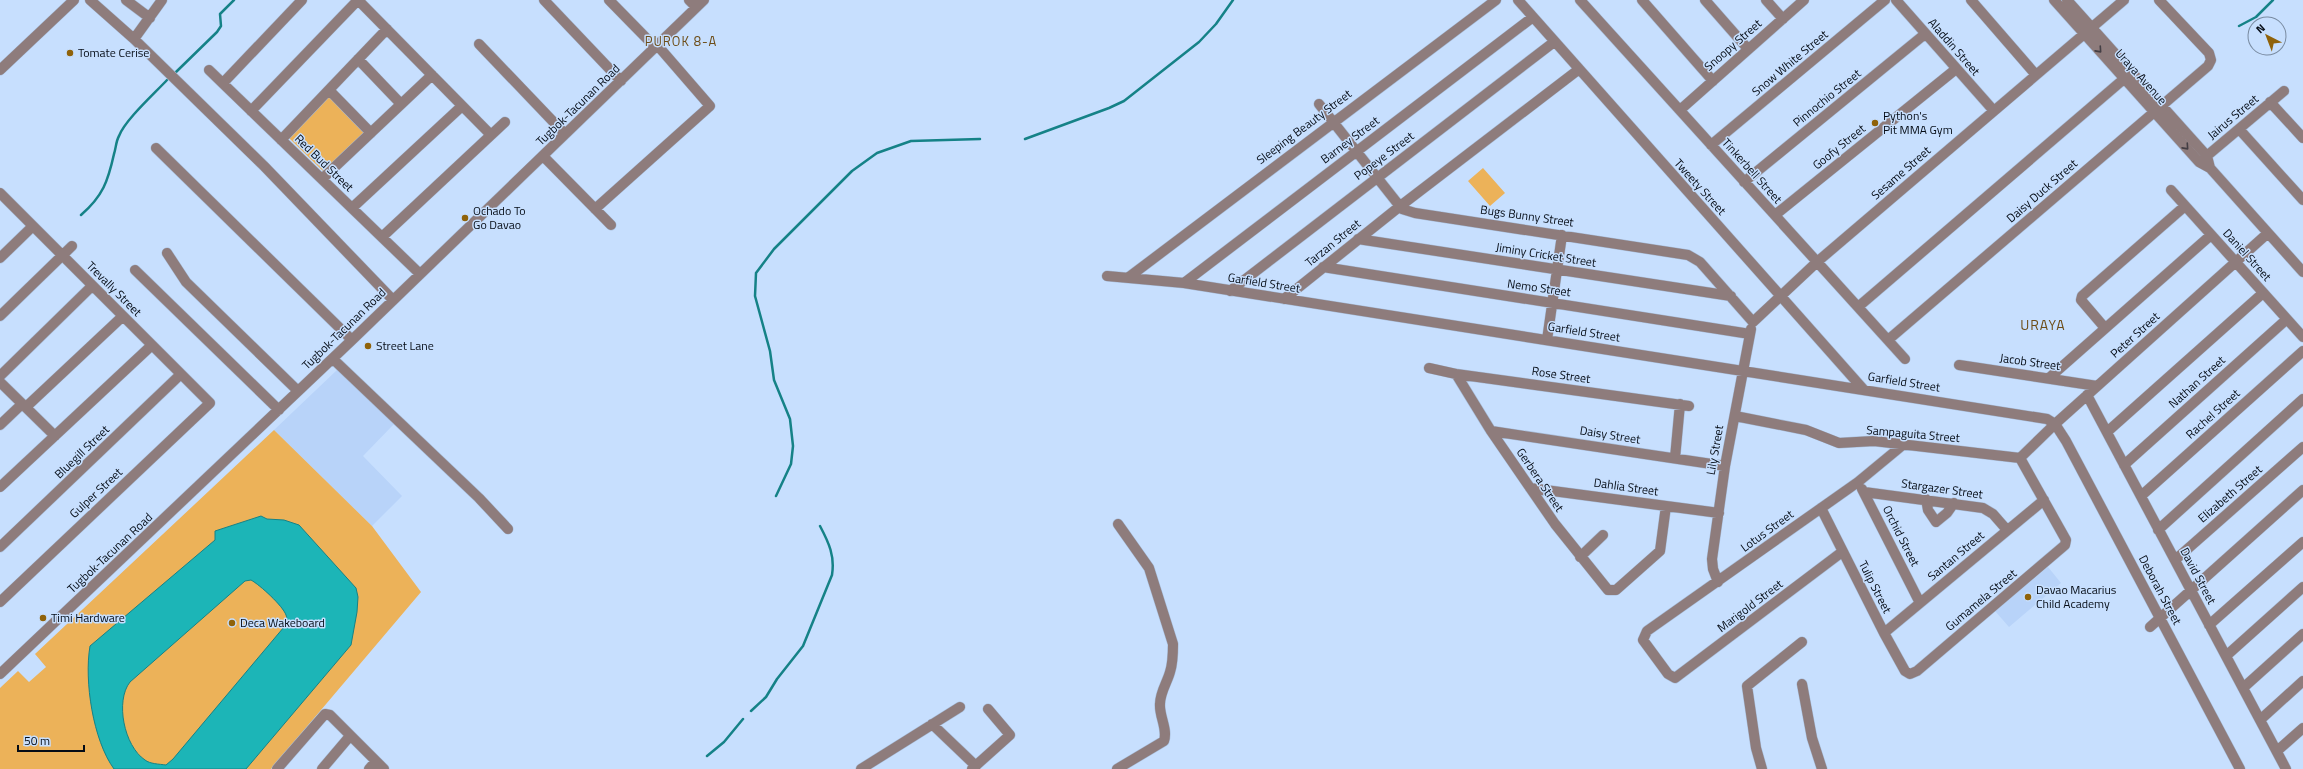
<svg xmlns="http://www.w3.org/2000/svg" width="2303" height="769" font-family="'Titillium Web',sans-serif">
<rect width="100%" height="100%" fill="#c7dffe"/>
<path fill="#b8d3f9" d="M 337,370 L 395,423 L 363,456 L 402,496 L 372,526 L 274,430 Z
M 2048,567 L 2061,583 L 2009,627 L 1995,611 Z"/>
<path fill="#ecb259" d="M 329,97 L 364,133 L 324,172 L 289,138 Z
M 1483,168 L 1505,193 L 1490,206 L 1468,181 Z
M 274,430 L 372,526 L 421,592 L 271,769 L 0,769 L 0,688 L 18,671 L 29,682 L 46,667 L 35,654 Z"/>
<path fill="#1cb5b7" stroke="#158287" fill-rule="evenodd" d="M 261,516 L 267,519 L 284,520 L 299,525 L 356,588 L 358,597 L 357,612 L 351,645 L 246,769 L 114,769 C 93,740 84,681 90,646 L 215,540 L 215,531 ZM 251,580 C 260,585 283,606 286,615 C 288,620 286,623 284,627 L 173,759 L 166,765 C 159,764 150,764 145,760 C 124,746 115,701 130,682 L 245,581 Z"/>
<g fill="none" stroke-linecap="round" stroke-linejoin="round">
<path stroke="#158287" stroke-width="2.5" d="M 2239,26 L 2256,17 L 2273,0
M 176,72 L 217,32 L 221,26 L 220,14 L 234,0
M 1025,139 L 1109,108 L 1124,101 L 1199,42 L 1216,24 L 1233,0
M 81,215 C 103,196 108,181 114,154 C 116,148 116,141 119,136 C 125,120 154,94 167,80
M 776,496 L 791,464 L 793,446 L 790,419 L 774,380 L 770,351 L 755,296 L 756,273 L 774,249 L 852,171 L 877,153 L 911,141 L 980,139
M 751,711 L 766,697 L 777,679 L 803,646 L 832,575 C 835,556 829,543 820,526
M 707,756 L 724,742 L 743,719"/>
<defs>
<path id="minor" d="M 90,0 L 134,39 L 264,166 L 393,300
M 126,0 L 150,18
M 544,0 L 621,81
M 609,0 L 656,48
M 689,0 L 696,7
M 1518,0 L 1864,390
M 1580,0 L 1905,359
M 1642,0 L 1713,81
M 1705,0 L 1748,49
M 1766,0 L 1783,19
M 1896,0 L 1994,111
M 1971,0 L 2036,75
M 2054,0 L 2199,162 L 2210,168 L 2303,272
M 2067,0 L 2207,156 L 2210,168
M 134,39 L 162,0
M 479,44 L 565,134
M 358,59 L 401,104
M 0,70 L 74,0
M 209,70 L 420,274
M 223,83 L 302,0
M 329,90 L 371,133
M 2270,102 L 2303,138
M 1319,104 L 1402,209 L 1415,213 L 1688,255 L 1700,262 L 1753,322
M 1680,110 L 1804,0
M 251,111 L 358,0 L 491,135
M 2239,129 L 2303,200
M 281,140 L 387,29
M 1711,145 L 1885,0
M 156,148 L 352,340
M 543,156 L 611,225
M 2202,160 L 2284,91
M 322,179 L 432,75
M 1744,182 L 1925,34
M 2171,190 L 2303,337
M 0,193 L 210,403 L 0,602
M 352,208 L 462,106
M 595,209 L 710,106 L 658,46
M 1775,215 L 1956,69
M 382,237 L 505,122
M 1358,239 L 1731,296
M 167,253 L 186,282 L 298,391
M 0,258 L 33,226
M 1323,267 L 1750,334
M 135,270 L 279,410
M 1107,276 L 1184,283 L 2047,419 L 2055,424 L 2066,441 L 2240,769
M 1129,277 L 1496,0
M 1184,283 L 1533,17
M 1230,291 L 1554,42
M 1284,299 L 1399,207 L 1578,70
M 1858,307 L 2132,72
M 0,316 L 72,246
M 1753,322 L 1817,262 L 2124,0
M 2105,328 L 2081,300 L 2082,296 L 2185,206
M 1547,340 L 1562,235
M 1888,340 L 2208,66 L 2211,60 L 2209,53 L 2159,0
M 333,359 L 479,498 L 508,529
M 1959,365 L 2097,386
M 1429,368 L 1456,374 L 1689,406
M 1456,374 L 1491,431 L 1555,524 L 1608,590 L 1616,590 L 1660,551 L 1666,506
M 0,376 L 92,286
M 2049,378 L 2211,235
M 0,382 L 55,436
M 2087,395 L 2286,769
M 26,407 L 123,316
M 1735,416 L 1806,430 L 1839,443 L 1874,441 L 2020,458
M 0,425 L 22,404
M 1491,431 L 1725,466
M 2107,432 L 2263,293
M 1675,458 L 1680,404
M 2020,458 L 2055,424 L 2268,233
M 2124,465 L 2287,319
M 0,487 L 152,345
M 1530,488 L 1719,513
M 1862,489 L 1920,603
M 1864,492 L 1983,508 L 1993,514 L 2007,530
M 2141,496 L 2303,351
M 1926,499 L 1928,510 L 1936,522 L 1947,513 L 1954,503
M 1821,508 L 1884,633 L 1905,671 L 1910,674 L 1917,671 L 2065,545 L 2066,540 L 2020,458
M 2158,530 L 2303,399
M 0,547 L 181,374
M 1842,552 L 1675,678 L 1668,674 L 1643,640 L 1647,631 L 1858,482 L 1904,444
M 1580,557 L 1603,535
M 2175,560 L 2303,447
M 1718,582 L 1713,569 L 1712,559 L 1725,466 L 1751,329
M 2209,625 L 2303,542
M 2150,627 L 2303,490
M 1884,633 L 2044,500
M 2226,656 L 2303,587
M 0,674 L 352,340 L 704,0
M 1802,684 L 1812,738 L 1822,769
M 2243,688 L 2303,634
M 2260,720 L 2303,681
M 932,724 L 976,766
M 2277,751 L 2303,728
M 277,769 L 325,714 L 330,715 L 384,769
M 322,769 L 350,736
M 369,769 L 376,761
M 861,769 L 960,707
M 972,769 L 1010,735 L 988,709
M 1117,769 L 1164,741 C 1168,729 1159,716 1160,704 C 1160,692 1167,683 1170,672 C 1173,663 1173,653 1173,644 L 1149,568 L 1118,524
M 1762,769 L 1756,748 L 1747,686 L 1802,642"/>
</defs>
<use href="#minor" stroke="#a8bdd9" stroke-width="11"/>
<use href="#minor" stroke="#8e7c7c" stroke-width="10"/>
</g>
<defs><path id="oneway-chevron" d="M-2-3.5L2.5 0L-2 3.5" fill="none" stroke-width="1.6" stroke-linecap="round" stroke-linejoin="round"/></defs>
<g stroke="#433e44">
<use href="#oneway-chevron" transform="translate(2099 50) rotate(48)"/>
<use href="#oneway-chevron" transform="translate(2186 147) rotate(48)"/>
</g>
<g fill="#8f620a" stroke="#c7dffe" stroke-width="1.5">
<circle cx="70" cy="53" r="4"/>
<circle cx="1875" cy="123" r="4"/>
<circle cx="465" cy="218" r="4"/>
<circle cx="368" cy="346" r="4"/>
<circle cx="2028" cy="597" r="4"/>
<circle cx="43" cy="618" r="4"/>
<circle cx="232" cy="623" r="4"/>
</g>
<g text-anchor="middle" stroke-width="3" stroke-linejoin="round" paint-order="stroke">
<g font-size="12" fill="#050c16" stroke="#c7dffe">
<text transform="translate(1733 45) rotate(-41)" y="4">Snoopy Street</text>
<text transform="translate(1954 47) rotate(49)" y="4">Aladdin Street</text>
<text transform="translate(1790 63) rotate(-40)" y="4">Snow White Street</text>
<text transform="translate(2141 77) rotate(48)" y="4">Uraya Avenue</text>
<text transform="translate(1827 98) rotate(-39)" y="4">Pinnochio Street</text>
<text transform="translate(578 105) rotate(-44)" y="4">Tugbok-Tacunan Road</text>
<text transform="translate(2233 117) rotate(-40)" y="4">Jairus Street</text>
<text transform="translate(1304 127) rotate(-37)" y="4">Sleeping Beauty Street</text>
<text transform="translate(1350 140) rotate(-37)" y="4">Barney Street</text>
<text transform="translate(1839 147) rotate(-39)" y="4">Goofy Street</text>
<text transform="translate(1384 156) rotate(-37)" y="4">Popeye Street</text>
<text transform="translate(324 163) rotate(44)" y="4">Red Bud Street</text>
<text transform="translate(1752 171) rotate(48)" y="4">Tinkerbell Street</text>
<text transform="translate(1901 173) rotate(-41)" y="4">Sesame Street</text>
<text transform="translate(1700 187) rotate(48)" y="4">Tweety Street</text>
<text transform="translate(2042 191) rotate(-41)" y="4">Daisy Duck Street</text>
<text transform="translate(1527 216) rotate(8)" y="4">Bugs Bunny Street</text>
<text transform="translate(1333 243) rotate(-39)" y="4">Tarzan Street</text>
<text transform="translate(1546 255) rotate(9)" y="4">Jiminy Cricket Street</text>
<text transform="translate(2247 255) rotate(48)" y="4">Daniel Street</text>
<text transform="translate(1264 283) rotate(9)" y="4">Garfield Street</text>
<text transform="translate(1539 288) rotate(8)" y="4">Nemo Street</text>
<text transform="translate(114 289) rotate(45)" y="4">Trevally Street</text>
<text transform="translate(344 329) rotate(-44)" y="4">Tugbok-Tacunan Road</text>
<text transform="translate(1584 332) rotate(9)" y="4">Garfield Street</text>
<text transform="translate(2135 335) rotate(-42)" y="4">Peter Street</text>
<text transform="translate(2030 362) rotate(8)" y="4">Jacob Street</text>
<text transform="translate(1561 375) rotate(8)" y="4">Rose Street</text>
<text transform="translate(1904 382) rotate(9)" y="4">Garfield Street</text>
<text transform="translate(2197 382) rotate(-42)" y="4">Nathan Street</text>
<text transform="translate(2213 414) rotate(-42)" y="4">Rachel Street</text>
<text transform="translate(1913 434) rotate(5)" y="4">Sampaguita Street</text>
<text transform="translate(1610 435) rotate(9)" y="4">Daisy Street</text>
<text transform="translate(1715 450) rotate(-80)" y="4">Lily Street</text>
<text transform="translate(82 452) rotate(-44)" y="4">Bluegill Street</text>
<text transform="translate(1540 480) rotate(56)" y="4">Gerbera Street</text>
<text transform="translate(1626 487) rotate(8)" y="4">Dahlia Street</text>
<text transform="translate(1942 489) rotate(8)" y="4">Stargazer Street</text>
<text transform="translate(96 493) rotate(-43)" y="4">Gulper Street</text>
<text transform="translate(2230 494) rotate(-41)" y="4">Elizabeth Street</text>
<text transform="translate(1767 531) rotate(-36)" y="4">Lotus Street</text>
<text transform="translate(1901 536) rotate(63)" y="4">Orchid Street</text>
<text transform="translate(110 553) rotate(-43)" y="4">Tugbok-Tacunan Road</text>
<text transform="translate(1956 556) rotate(-40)" y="4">Santan Street</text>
<text transform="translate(2198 576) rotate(62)" y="4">David Street</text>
<text transform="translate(1875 587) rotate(63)" y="4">Tulip Street</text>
<text transform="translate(2160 590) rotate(62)" y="4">Deborah Street</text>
<text transform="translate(1981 600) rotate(-40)" y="4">Gumamela Street</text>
<text transform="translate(1750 606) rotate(-37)" y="4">Marigold Street</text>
</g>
<g font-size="12" fill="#050c16" stroke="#c7dffe" text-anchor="start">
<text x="78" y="57">Tomate Cerise</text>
<text x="1883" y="120">Python's<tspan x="1883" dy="14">Pit MMA Gym</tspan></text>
<text x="473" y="215">Ochado To<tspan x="473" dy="14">Go Davao</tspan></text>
<text x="376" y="350">Street Lane</text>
<text x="2036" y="594">Davao Macarius<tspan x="2036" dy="14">Child Academy</tspan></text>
<text x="51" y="622">Timi Hardware</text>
<text x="240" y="627">Deca Wakeboard</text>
</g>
<g font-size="13" letter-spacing="1" fill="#6d4d18" stroke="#c7dffe">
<text x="681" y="46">PUROK 8-A</text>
</g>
<g font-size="14" letter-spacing="1" fill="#6d4d18" stroke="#c7dffe">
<text x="2043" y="330">URAYA</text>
</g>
</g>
<g transform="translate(2267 36) rotate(318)"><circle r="19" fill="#c7dffe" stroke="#798ba1"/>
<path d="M0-3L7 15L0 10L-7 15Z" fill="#8f620a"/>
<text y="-6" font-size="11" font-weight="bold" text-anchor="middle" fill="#050c16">N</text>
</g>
<path d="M18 745v6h66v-6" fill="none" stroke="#050c16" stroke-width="2"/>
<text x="24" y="745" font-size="12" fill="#050c16" stroke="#c7dffe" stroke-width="3" paint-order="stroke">50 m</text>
</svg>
